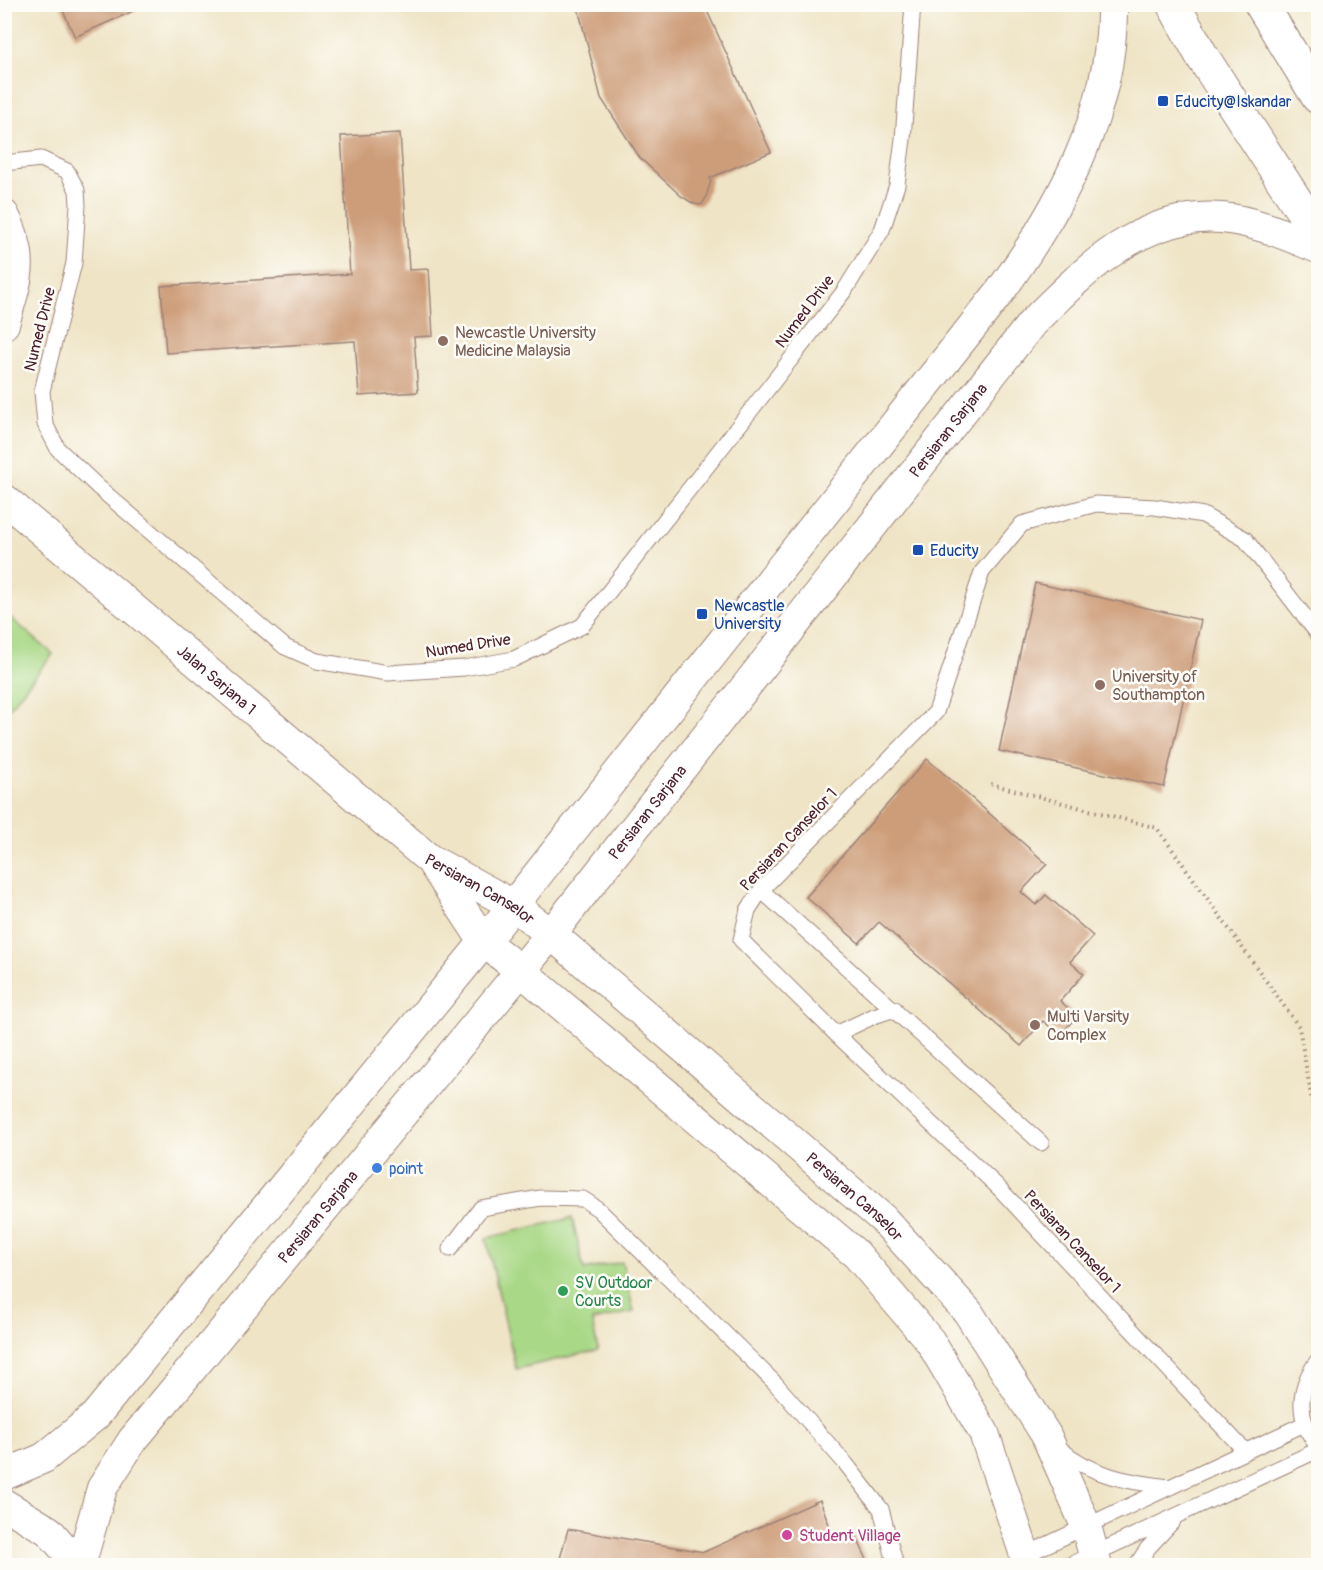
<svg xmlns="http://www.w3.org/2000/svg" width="1323" height="1570" font-family="Pangolin,sans-serif">
<rect width="100%" height="100%" fill="#fdfcf7"/>
<filter id="ink" filterUnits="userSpaceOnUse"><feTurbulence type="fractalNoise" baseFrequency=".0167" numOctaves="2"/><feDisplacementMap in="SourceGraphic" scale="12" xChannelSelector="R" yChannelSelector="G"/><feConvolveMatrix kernelMatrix="1 2 1 2 8 2 1 2 1" color-interpolation-filters="sRGB"/></filter>
<filter id="wash" filterUnits="userSpaceOnUse"><feTurbulence type="fractalNoise" baseFrequency=".008" numOctaves="4" result="noise"/><feDisplacementMap in="SourceGraphic" scale="24" xChannelSelector="R" yChannelSelector="G"/><feGaussianBlur stdDeviation="1.35" result="paint"/><feColorMatrix in="noise" values="0 0 0 0 0 0 0 0 0 0 0 0 0 0 0 0 0 1.4 0 .05"/><feComposite in="paint" operator="in"/></filter>
<g filter="url(#wash)">
<rect width="100%" height="100%" fill="#efe4c6"/>
<path fill="#a9d886" stroke="#7a7c58" stroke-width="1.5" d="M 5,613 L 53,654 L 5,713 Z
M 572,1218 L 584,1270 L 622,1262 L 634,1312 L 592,1321 L 598,1350 L 516,1369 L 486,1238 Z"/>
<g id="blocks">
<path fill="#cd9d79" d="M 60,4 L 149,4 L 75,37 Z
M 577,4 L 704,4 L 771,152 L 710,178 L 711,181 L 705,200 L 701,205 L 694,204 L 681,196 L 640,158 L 601,98 Z
M 400,133 L 409,270 L 429,269 L 433,336 L 414,337 L 418,392 L 359,396 L 355,341 L 166,353 L 161,286 L 350,274 L 341,136 Z
M 1035,583 L 1201,620 L 1164,787 L 999,751 Z
M 927,759 L 1047,864 L 1021,892 L 1036,905 L 1046,895 L 1093,936 L 1070,962 L 1084,974 L 1060,1001 L 1077,1016 L 1060,1035 L 1043,1021 L 1021,1046 L 879,922 L 859,943 L 806,897 Z
M 820,1500 L 834,1538 L 854,1532 L 870,1566 L 558,1566 L 568,1529 L 704,1552 Z"/>
</g>
</g>
<g filter="url(#ink)">
<use href="#blocks" fill-opacity="0" stroke="#9c8278" stroke-width="1.5"/>
<g fill="none" stroke-linecap="round" stroke-linejoin="round">
<defs>
<path id="lane" d="M 4,163 L 41,159 L 67,171 L 77,190 L 78,205 L 74,263 L 42,391 L 45,424 L 58,449 L 98,487 L 285,647 L 317,661 L 388,673 L 464,668 L 514,659 L 582,626 L 845,290 L 882,230 L 897,185 L 903,139 L 913,4
M 761,890 L 1041,1143
M 836,1034 L 874,1016 L 895,1009
M 450,1249 L 481,1208 L 541,1198 L 583,1199 L 598,1209 L 775,1383 L 846,1464 L 881,1509 L 896,1566
M 1318,1360 C 1297,1388 1296,1419 1318,1447
M 1059,1448 C 1091,1476 1129,1482 1170,1487
M 1245,1451 L 998,1187 L 836,1034 L 741,940 L 748,910 L 761,890 L 936,712 L 982,572 L 1022,524 L 1096,504 L 1155,507 L 1203,515 L 1245,539 L 1318,634
M 1025,1555 L 1304,1424
M 1068,1566 L 1318,1450
M 1136,1566 L 1148,1548 L 1173,1521"/>
<g id="street">
<path d="M 4,215 C 27,260 17,279 4,324"/>
<path id="s1" d="M 4,499 L 429,859 L 513,905 L 551,934 L 883,1219 L 968,1312 L 1046,1435 L 1086,1526 L 1097,1566"/>
<path d="M 433,864 L 484,942 L 520,970 L 857,1255 L 930,1341 L 984,1433 L 1025,1555 L 1026,1566"/>
<path d="M 4,1475 L 44,1458 L 95,1416 L 484,942 L 999,293 C 1060,209 1114,111 1112,4"/>
<path d="M 4,1504 L 49,1531 L 79,1566"/>
<path id="s2" d="M 80,1566 L 102,1488 L 132,1441 L 551,934 L 1032,323 C 1083,272 1142,211 1222,218 C 1255,221 1288,236 1318,248"/>
</g>
<path id="highway" d="M 1173,4 L 1202,56 L 1318,235
M 1261,4 L 1318,97"/>
</defs>
<use href="#lane" stroke="#9c8278" stroke-width="17"/>
<use href="#street" stroke="#9c8278" stroke-width="32"/>
<use href="#highway" stroke="#9c8278" stroke-width="35"/>
<path stroke="#9c8278" stroke-width="4" stroke-dasharray="1.5 4.5" stroke-linecap="butt" d="M 991,784 L 1157,828 L 1299,1027 L 1318,1135"/>
<use href="#lane" stroke="#fff" stroke-width="15"/>
<use href="#street" stroke="#fff" stroke-width="30"/>
<use href="#highway" stroke="#fff" stroke-width="33"/>
</g>
</g>
<g fill="#1a4fb4" stroke="#fdfcf7" stroke-width="2">
<rect x="1157" y="95" width="12" height="12" rx="3"/>
<rect x="912" y="544" width="12" height="12" rx="3"/>
<rect x="696" y="608" width="12" height="12" rx="3"/>
</g>
<g fill="#8d6e63" stroke="#fdfcf7" stroke-width="2">
<circle cx="443" cy="341" r="6"/>
<circle cx="1100" cy="685" r="6"/>
<circle cx="1035" cy="1025" r="6"/>
</g>
<circle fill="#3f7fe0" stroke="#fdfcf7" stroke-width="2" cx="377" cy="1168" r="6"/>
<circle fill="#2e9e5b" stroke="#fdfcf7" stroke-width="2" cx="563" cy="1291" r="6"/>
<circle fill="#d1479c" stroke="#fdfcf7" stroke-width="2" cx="787" cy="1535" r="6"/>
<g text-anchor="middle" stroke-width="5" stroke-linejoin="round" paint-order="stroke">
<g font-size="16" fill="#164399" stroke="#fdfcf7" text-anchor="start">
<text x="1175" y="107">Educity@Iskandar</text>
<text x="930" y="556">Educity</text>
<text x="714" y="611">Newcastle<tspan x="714" dy="18">University</tspan></text>
</g>
<g font-size="16" fill="#4a1f2b" stroke="#fdfcf7">
<text transform="translate(804 311) rotate(-53)" y="6">Numed Drive</text>
<text transform="translate(39 329) rotate(-76)" y="6">Numed Drive</text>
<text dy="6" stroke="none"><textPath href="#s2" startOffset="1436">Persiaran Sarjana</textPath></text>
<text transform="translate(468 645) rotate(-9)" y="6">Numed Drive</text>
<text dy="6" stroke="none"><textPath href="#s1" startOffset="279">Jalan Sarjana 1</textPath></text>
<text dy="6" stroke="none"><textPath href="#s2" startOffset="950">Persiaran Sarjana</textPath></text>
<text transform="translate(788 839) rotate(-47)" y="6">Persiaran Canselor 1</text>
<text dy="6" stroke="none"><textPath href="#s1" startOffset="616">Persiaran Canselor</textPath></text>
<text dy="6" stroke="none"><textPath href="#s1" startOffset="1102">Persiaran Canselor</textPath></text>
<text dy="6" stroke="none"><textPath href="#s2" startOffset="428">Persiaran Sarjana</textPath></text>
<text transform="translate(1073 1241) rotate(47)" y="6">Persiaran Canselor 1</text>
</g>
<g font-size="16" fill="#785e54" stroke="#fdfcf7" text-anchor="start">
<text x="455" y="338">Newcastle University<tspan x="455" dy="18">Medicine Malaysia</tspan></text>
<text x="1112" y="682">University of<tspan x="1112" dy="18">Southampton</tspan></text>
<text x="1047" y="1022">Multi Varsity<tspan x="1047" dy="18">Complex</tspan></text>
</g>
<g font-size="16" fill="#366cbe" stroke="#fdfcf7" text-anchor="start">
<text x="389" y="1174">point</text>
</g>
<g font-size="16" fill="#27864d" stroke="#fdfcf7" text-anchor="start">
<text x="575" y="1288">SV Outdoor<tspan x="575" dy="18">Courts</tspan></text>
</g>
<g font-size="16" fill="#b23c85" stroke="#fdfcf7" text-anchor="start">
<text x="799" y="1541">Student Village</text>
</g>
</g>
<rect width="1323" height="1570" fill="none" stroke="#fdfcf7" stroke-width="24"/>
</svg>
